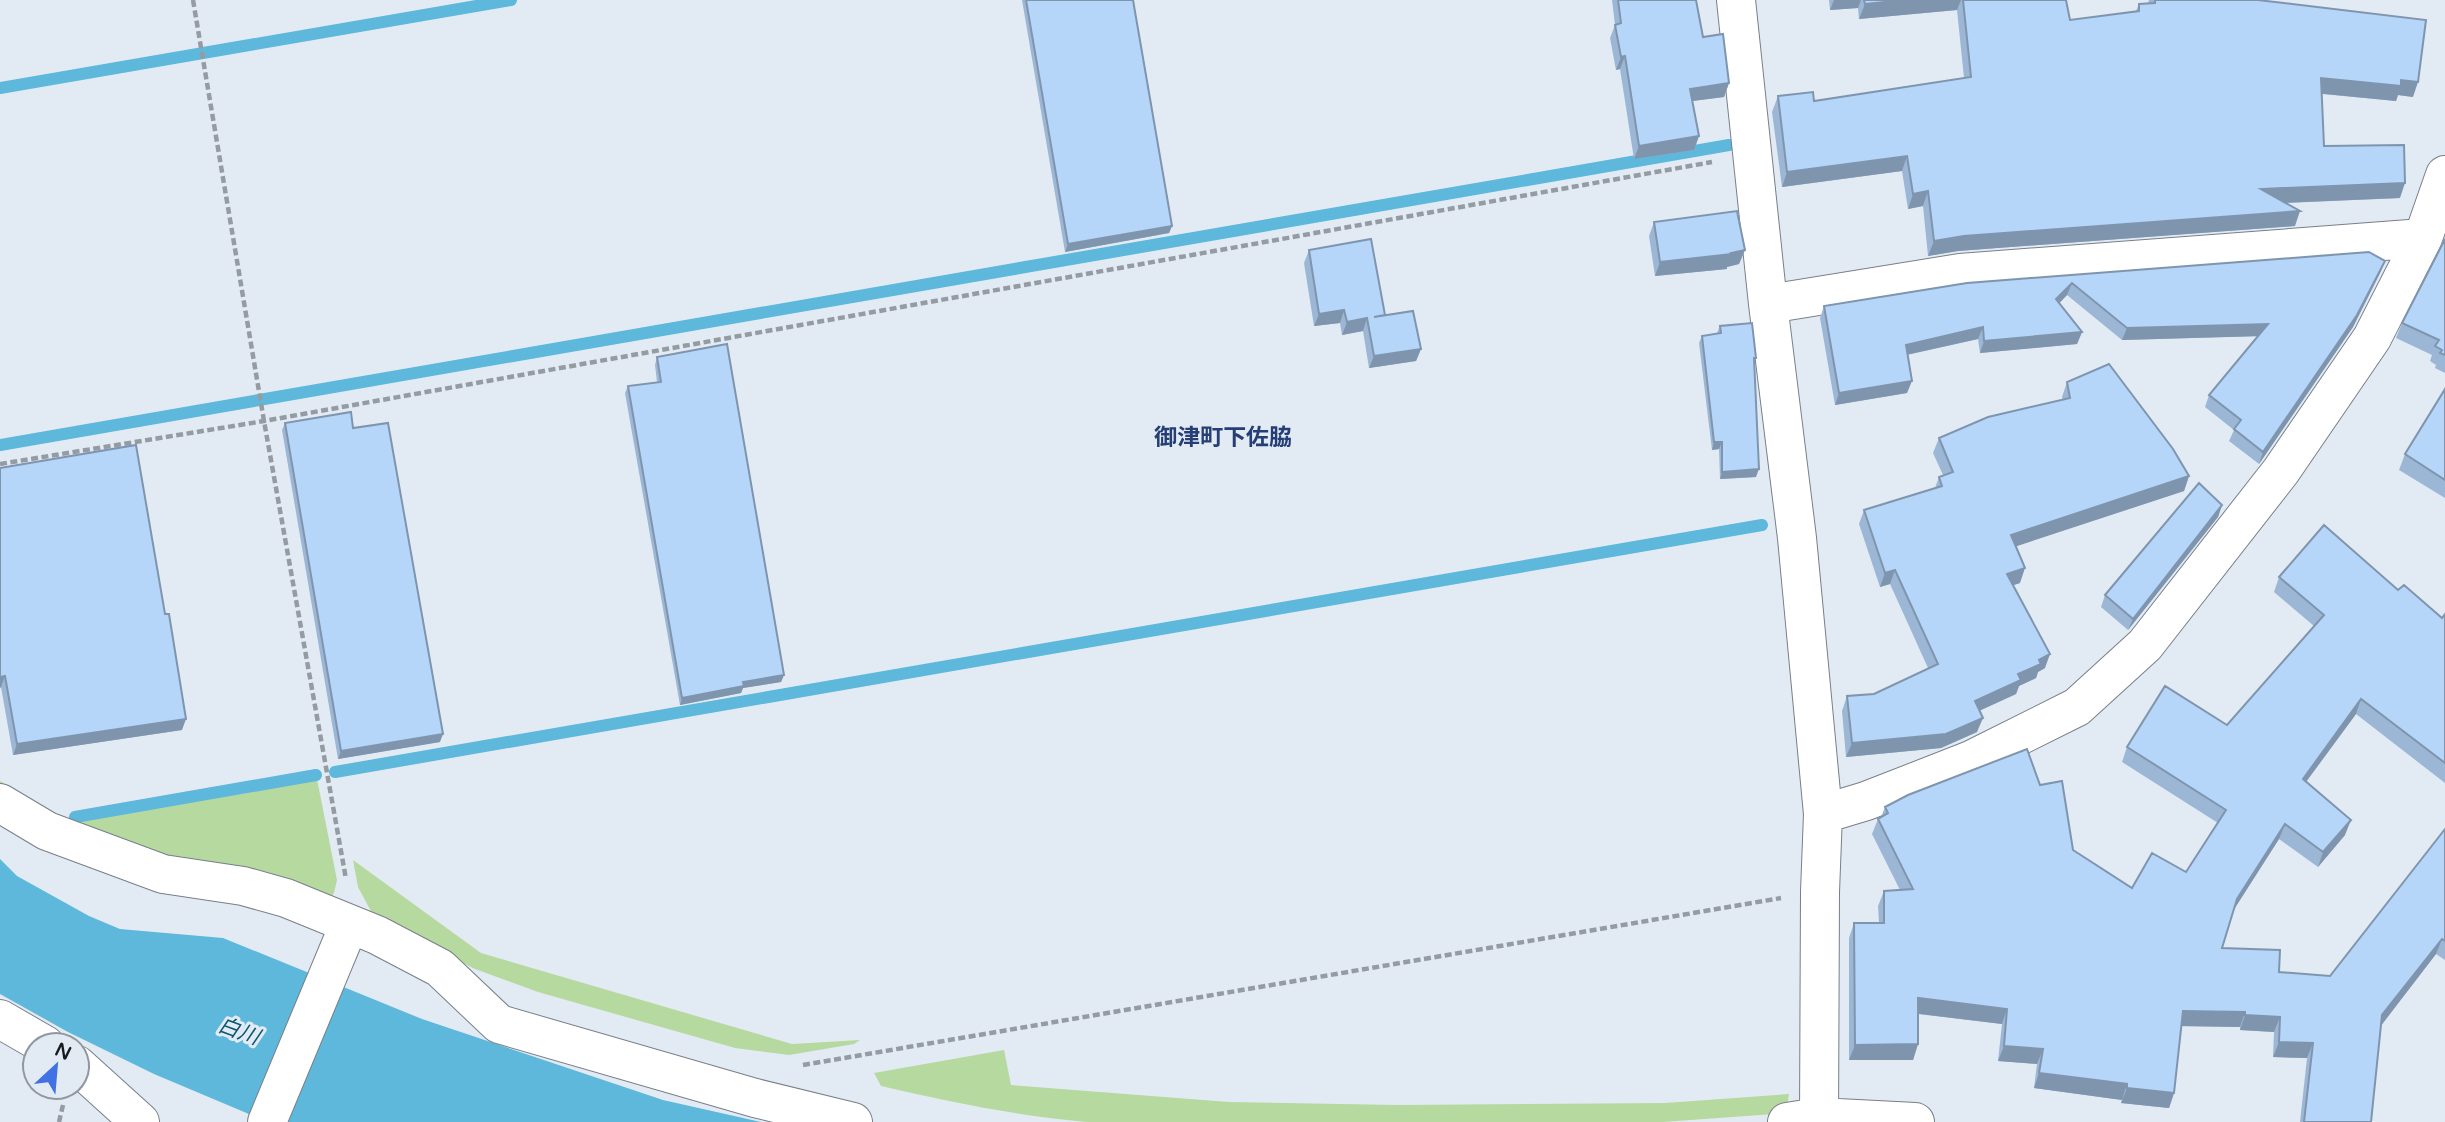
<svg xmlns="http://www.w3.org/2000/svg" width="2445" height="1122" font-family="'Varela Round','Noto Sans JP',sans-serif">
<rect width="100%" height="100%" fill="#e2ebf4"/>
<path fill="#b6d9a0" d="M 317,779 L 337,880 L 334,893 L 329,900 L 322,902 L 265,880 L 165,859 L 117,841 L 52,821 L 0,790 L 0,781 L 69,821 Z
M 353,860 L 481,953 L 792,1044 L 860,1040 L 854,1044 L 789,1055 L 735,1048 L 538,992 L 475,969 L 393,928 L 373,915 L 358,887 Z
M 1004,1050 L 1011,1085 L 1229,1102 L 1398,1105 L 1665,1103 L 1789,1094 L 1787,1107 L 1774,1114 L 1663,1122 L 1087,1122 C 1018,1116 949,1102 881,1086 L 874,1073 Z"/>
<path fill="#5db8dc" d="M 0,859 L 17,876 L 89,916 L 120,929 L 223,938 L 422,1019 L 663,1100 L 761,1122 L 268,1122 L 154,1074 L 68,1032 L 0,994 Z"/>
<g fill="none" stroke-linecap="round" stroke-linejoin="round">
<path stroke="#5db8dc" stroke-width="12" d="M 0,88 L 511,0
M 0,445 L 1729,145
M 335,772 L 1762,525
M 75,817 L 316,775"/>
<defs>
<path id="minor" d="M 1736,0 L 1768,304 L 1797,538 L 1823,814 L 1820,892 L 1819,1122
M 1768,304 L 1960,273 L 2423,238
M 0,803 L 47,831 L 163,874 L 243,886 L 286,898 L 377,935 L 440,968 L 499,1024 L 755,1098 L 853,1122
M 1823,814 L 1866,801 L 1971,760 L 2077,707 L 2145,645 L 2281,471 L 2372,338 L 2423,238 L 2445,175
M 0,1019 L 45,1045
M 77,1065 L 140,1122
M 267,1122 L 349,925
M 1787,1122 L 1818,1117 L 1915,1122"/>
</defs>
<use href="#minor" stroke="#787f88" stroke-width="40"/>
<path stroke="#959ba2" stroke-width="4.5" stroke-dasharray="7 3.5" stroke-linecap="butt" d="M 193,0 L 264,421 L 346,879
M 0,464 L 264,421 L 1712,162
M 803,1065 L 1781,898
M 59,1122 L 63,1105"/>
<use href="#minor" stroke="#fff" stroke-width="38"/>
</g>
<path fill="#9cb7d6" d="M 1022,0 L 1133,0 L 1172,226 L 1169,233 L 1065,252 Z
M 1612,0 L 1696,0 L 1703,37 L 1729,83 L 1724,97 L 1692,101 L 1699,136 L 1694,150 L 1634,159 L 1620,69 L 1616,70 L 1610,38 L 1615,25 Z
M 1829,0 L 2066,0 L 2070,20 L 2136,11 L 2139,4 L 2148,3 L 2149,0 L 2258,0 L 2413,97 L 2398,95 L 2396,101 L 2322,94 L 2324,146 L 2400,198 L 2286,203 L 2295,226 L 1958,251 L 1928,256 L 1923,206 L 1908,209 L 1902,171 L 1782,187 L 1772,112 L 1778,96 L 1814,101 L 1964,78 L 1957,10 L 1859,19 L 1858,8 L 1830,10 Z
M 1654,222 L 1745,250 L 1739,264 L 1727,267 L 1727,269 L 1655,276 L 1649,236 Z
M 2445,239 L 2445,373 L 2435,368 L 2436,365 L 2430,361 L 2432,355 L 2396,338 L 2402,323 Z
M 1309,250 L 1385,315 L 1421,349 L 1416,361 L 1369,368 L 1363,331 L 1342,335 L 1340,323 L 1314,326 L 1304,263 Z
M 2385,261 L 2380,273 L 2353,327 L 2259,464 L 2229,441 L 2234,430 L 2205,407 L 2209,395 L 2258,336 L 2122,340 L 2067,295 L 2059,303 L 2082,332 L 2077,344 L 1980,353 L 1978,339 L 1907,355 L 1907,393 L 1835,405 L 1820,318 L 1824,306 L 1967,283 Z
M 1720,326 L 1754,364 L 1756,477 L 1720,479 L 1719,449 L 1712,450 L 1699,343 L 1702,336 L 1717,333 Z
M 657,357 L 784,675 L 781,682 L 743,688 L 741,693 L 680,705 L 625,393 L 628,386 L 657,382 L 655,365 Z
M 2067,382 L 2189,476 L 2184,491 L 2015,546 L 2020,583 L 2013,585 L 2045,668 L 2038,672 L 2036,678 L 2019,686 L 2016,694 L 1979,711 L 1977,732 L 1941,748 L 1846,757 L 1842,711 L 1847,696 L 1874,694 L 1928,668 L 1890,584 L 1880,587 L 1859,524 L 1864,510 L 1935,488 L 1939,477 L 1943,475 L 1933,453 L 1939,438 L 2063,400 L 2062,397 Z
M 2445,389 L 2445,498 L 2399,470 L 2405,454 Z
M 285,423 L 353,428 L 440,742 L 338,759 L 282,430 Z
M 0,468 L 182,730 L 13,755 L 1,687 L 0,688 Z
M 2222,505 L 2218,517 L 2128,630 L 2101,607 L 2105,595 Z
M 2279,577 L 2398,590 L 2442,618 L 2445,614 L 2445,783 L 2356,714 L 2306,782 L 2345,835 L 2318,867 L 2279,839 L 2233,911 L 2222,948 L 2279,972 L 2330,976 L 2445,829 L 2445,960 L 2436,954 L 2381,1025 L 2371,1122 L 2300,1122 L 2307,1058 L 2273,1057 L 2274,1032 L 2240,1030 L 2240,1027 L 2181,1026 L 2174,1093 L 2169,1108 L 2121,1103 L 2122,1100 L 2034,1088 L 2037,1064 L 1998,1061 L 2002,1024 L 1918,1014 L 1918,1044 L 1913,1060 L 1849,1060 L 1849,938 L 1854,923 L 1879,923 L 1878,906 L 1884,891 L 1900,890 L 1872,834 L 1878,819 L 1881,817 L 1885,807 L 2040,785 L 2073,850 L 2132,888 L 2186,872 L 2218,823 L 2122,762 L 2127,747 L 2227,725 L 2314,626 L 2274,592 Z"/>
<path fill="#7f95ae" d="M 1834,0 L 1861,0 L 1858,8 L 1830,10 Z
M 1905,0 L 1961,0 L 1957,10 L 1859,19 L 1865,4 Z
M 1625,56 L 1620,69 L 1616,70 L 1621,57 Z
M 2321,78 L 2401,80 L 2418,82 L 2413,97 L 2398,95 L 2396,101 L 2315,93 Z
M 1729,83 L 1724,97 L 1685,102 L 1690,89 Z
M 1699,136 L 1694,150 L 1634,159 L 1639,146 Z
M 1907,156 L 1902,171 L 1782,187 L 1787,172 Z
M 2405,183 L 2400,198 L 2256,204 L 2261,189 Z
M 1928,191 L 1923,206 L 1908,209 L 1913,194 Z
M 2300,211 L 2295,226 L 1958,251 L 1928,256 L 1934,241 L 1964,236 Z
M 1172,226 L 1169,233 L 1065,252 L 1068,244 Z
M 1745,250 L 1739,264 L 1727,267 L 1727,269 L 1655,276 L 1660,262 Z
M 2385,261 L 2380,273 L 2353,327 L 2259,464 L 2263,452 Z
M 2072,283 L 2067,295 L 2052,311 L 2056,299 Z
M 1344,310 L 1340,323 L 1314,326 L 1319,314 Z
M 1367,318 L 1363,331 L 1342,335 L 1347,322 Z
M 2268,324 L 2264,336 L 2122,340 L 2127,328 Z
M 1983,327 L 1978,339 L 1901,356 L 1906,345 Z
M 2082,332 L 2077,344 L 1980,353 L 1984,341 Z
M 1421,349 L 1416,361 L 1369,368 L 1374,356 Z
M 1912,381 L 1907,393 L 1835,405 L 1839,393 Z
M 1714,442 L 1722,442 L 1719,449 L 1712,450 Z
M 1759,469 L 1756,477 L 1720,479 L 1722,472 Z
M 2189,476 L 2184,491 L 2005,550 L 2011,535 Z
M 2222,505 L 2218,517 L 2128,630 L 2133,619 Z
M 2025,568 L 2020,583 L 2002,589 L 2007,574 Z
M 1895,570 L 1890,584 L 1880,587 L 1885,573 Z
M 2050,654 L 2045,668 L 2038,672 L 2036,678 L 2019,686 L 2016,694 L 1970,715 L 1975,701 Z
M 784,675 L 781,682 L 743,688 L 741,693 L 680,705 L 682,698 L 743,682 Z
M 5,676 L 1,687 L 0,688 L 0,677 Z
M 2361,699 L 2356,714 L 2297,794 L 2303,779 Z
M 1983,718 L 1977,732 L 1941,748 L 1846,757 L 1852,743 Z
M 186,719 L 182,730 L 13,755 L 17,744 Z
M 443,734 L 440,742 L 338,759 L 341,751 Z
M 2351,820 L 2345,835 L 2318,867 L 2323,852 Z
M 2285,824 L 2279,839 L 2231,914 L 2237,899 Z
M 2442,939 L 2436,954 L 2377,1031 L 2382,1015 Z
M 1918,998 L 2007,1009 L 2002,1024 L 1912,1013 Z
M 2183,1011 L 2245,1012 L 2240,1027 L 2177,1026 Z
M 2245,1015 L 2280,1017 L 2274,1032 L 2240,1030 Z
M 2279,1042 L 2313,1043 L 2307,1058 L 2273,1057 Z
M 1918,1044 L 1913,1060 L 1849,1060 L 1855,1045 Z
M 2004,1046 L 2043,1049 L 2037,1064 L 1998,1061 Z
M 2039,1073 L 2127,1084 L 2122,1100 L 2034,1088 Z
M 2127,1088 L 2174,1093 L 2169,1108 L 2121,1103 Z"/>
<path fill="#b5d5f9" stroke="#7f95ae" stroke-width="2" d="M 1026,0 L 1133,0 L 1172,226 L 1068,244 Z
M 1618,0 L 1696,0 L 1703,37 L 1723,34 L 1729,83 L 1690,89 L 1699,136 L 1639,146 L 1625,56 L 1621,57 L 1615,25 L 1621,23 Z
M 1864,0 L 1905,0 L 1865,4 Z
M 1963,0 L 2066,0 L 2070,20 L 2139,11 L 2139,4 L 2155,3 L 2155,0 L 2258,0 L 2426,20 L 2418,82 L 2401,80 L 2401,86 L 2321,78 L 2324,146 L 2404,145 L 2405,183 L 2261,189 L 2300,211 L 1964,236 L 1934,241 L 1928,191 L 1913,194 L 1907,156 L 1787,172 L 1778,96 L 1813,92 L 1814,101 L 1971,77 Z
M 1737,211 L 1745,250 L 1731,253 L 1732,254 L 1660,262 L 1654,222 Z
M 1371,239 L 1385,315 L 1374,317 L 1413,311 L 1421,349 L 1374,356 L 1367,318 L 1347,322 L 1344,310 L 1319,314 L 1309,250 Z
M 2445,239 L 2445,355 L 2440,353 L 2442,350 L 2435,346 L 2439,340 L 2402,323 Z
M 2369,252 L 2385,261 L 2357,315 L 2263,452 L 2234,429 L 2241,420 L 2209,395 L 2268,324 L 2127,328 L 2072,283 L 2056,299 L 2082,332 L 1984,341 L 1983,327 L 1906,345 L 1912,381 L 1839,393 L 1824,306 L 1967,283 Z
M 1752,323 L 1756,358 L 1754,358 L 1759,469 L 1722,472 L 1722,442 L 1714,442 L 1702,336 L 1721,333 L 1720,326 Z
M 727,344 L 784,675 L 743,682 L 744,686 L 682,698 L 628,386 L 661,382 L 657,357 Z
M 2109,364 L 2173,449 L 2189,476 L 2011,535 L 2025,568 L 2007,574 L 2050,654 L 2039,660 L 2041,664 L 2018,674 L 2021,680 L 1975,701 L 1983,718 L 1946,734 L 1852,743 L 1847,696 L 1874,694 L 1938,664 L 1895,570 L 1885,573 L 1864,510 L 1942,486 L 1939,477 L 1953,472 L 1939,438 L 1988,417 L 2070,398 L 2067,382 Z
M 2445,389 L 2445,480 L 2405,454 Z
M 351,412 L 353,428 L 388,423 L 443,734 L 341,751 L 285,423 Z
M 136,445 L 165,614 L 169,614 L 186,719 L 17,744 L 5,676 L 0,677 L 0,468 Z
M 2199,483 L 2222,505 L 2133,619 L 2105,595 Z
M 2324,525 L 2398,590 L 2404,585 L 2442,618 L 2445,614 L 2445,763 L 2361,699 L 2303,779 L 2351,820 L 2323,852 L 2285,824 L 2237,899 L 2222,948 L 2280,950 L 2279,972 L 2330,976 L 2445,829 L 2445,941 L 2442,939 L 2382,1015 L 2371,1122 L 2304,1122 L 2313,1043 L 2279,1042 L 2280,1017 L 2245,1015 L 2245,1012 L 2183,1011 L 2174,1093 L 2127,1088 L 2127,1084 L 2039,1073 L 2043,1049 L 2004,1046 L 2007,1009 L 1918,998 L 1918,1044 L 1855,1045 L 1854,923 L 1884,923 L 1884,891 L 1913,889 L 1878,819 L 1888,813 L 1885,807 L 1908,795 L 2027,749 L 2040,785 L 2062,781 L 2073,850 L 2132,888 L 2152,853 L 2186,872 L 2226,810 L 2127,747 L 2165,686 L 2227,725 L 2324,615 L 2279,577 Z"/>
<g text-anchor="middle" stroke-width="6" stroke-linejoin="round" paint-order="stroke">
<g font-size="21" font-style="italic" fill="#0b5871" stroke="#e2ebf4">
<text transform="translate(239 1031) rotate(20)" y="7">白川</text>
</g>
<g font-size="23" font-weight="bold" fill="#263e76" stroke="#e2ebf4">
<text x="1223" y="445">御津町下佐脇</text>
</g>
</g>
<g transform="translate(56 1066) rotate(26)"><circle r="33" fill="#e2ebf4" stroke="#91979e" stroke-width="2"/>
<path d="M0-5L12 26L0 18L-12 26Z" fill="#4171e2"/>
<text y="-10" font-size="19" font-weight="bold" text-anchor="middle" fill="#181a1e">N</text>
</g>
</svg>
